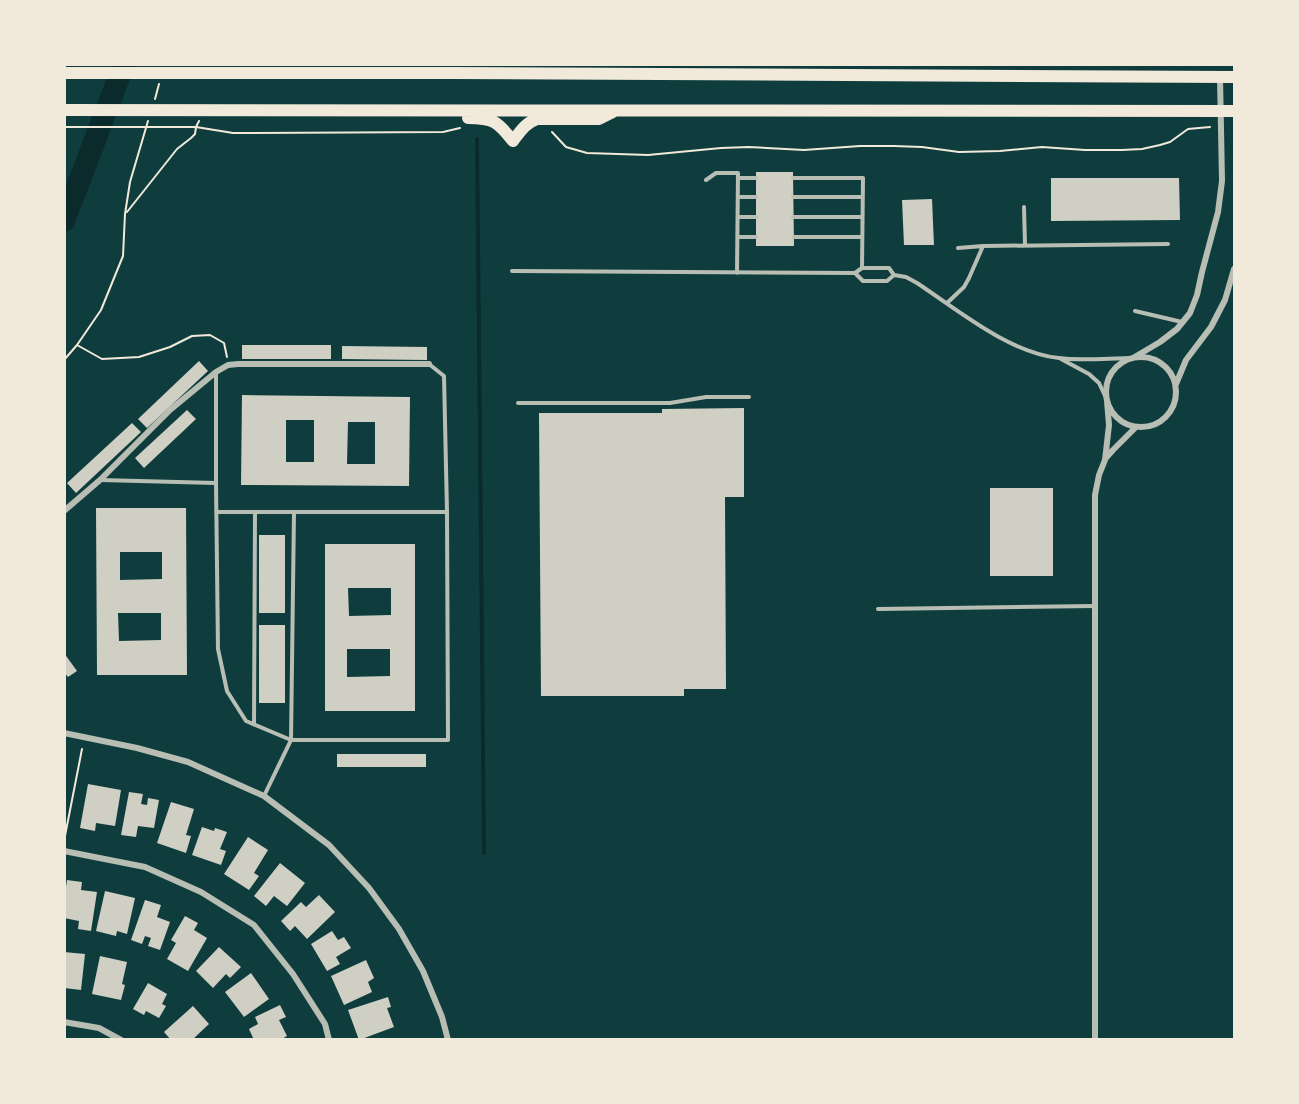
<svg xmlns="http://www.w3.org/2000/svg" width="1299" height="1104" font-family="Commissioner,sans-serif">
<rect width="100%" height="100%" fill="#0f3d3e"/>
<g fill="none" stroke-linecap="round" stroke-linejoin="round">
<path stroke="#0a2a2b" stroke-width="4" d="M 477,139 L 484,853"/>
<path stroke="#0a2a2b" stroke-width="22" d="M 64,221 L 124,64"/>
</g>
<path fill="#cfcfc3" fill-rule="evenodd" d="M 756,172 L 793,172 L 794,246 L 756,246 Z
M 1051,178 L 1179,178 L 1180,220 L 1051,221 Z
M 932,199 L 934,245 L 904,245 L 902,200 Z
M 242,345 L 331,345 L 331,359 L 242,359 Z
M 342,346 L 427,347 L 427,360 L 342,359 Z
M 199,361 L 208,371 L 147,428 L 138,419 Z
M 242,395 L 410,397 L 409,486 L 241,485 ZM 286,420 L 314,420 L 314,462 L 286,462 ZM 348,422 L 375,422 L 375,464 L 347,464 Z
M 744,408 L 744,497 L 725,497 L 726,689 L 684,689 L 684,696 L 541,696 L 539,413 L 662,413 L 662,409 Z
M 187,410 L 196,419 L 144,468 L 135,458 Z
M 132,423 L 141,432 L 76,493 L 67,483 Z
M 990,488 L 1053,488 L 1053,576 L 990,576 Z
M 96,508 L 186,508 L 187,675 L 97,675 ZM 120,552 L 162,552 L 162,579 L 120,580 ZM 118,613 L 161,613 L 161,640 L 119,641 Z
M 259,535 L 285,535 L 285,613 L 259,613 Z
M 325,544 L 415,544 L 415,711 L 325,711 ZM 348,588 L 391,588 L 391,615 L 349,616 ZM 347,649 L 390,649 L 390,676 L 347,677 Z
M 259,625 L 285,625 L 285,703 L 259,703 Z
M 64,653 L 77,671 L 68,677 L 64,672 Z
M 337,754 L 426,754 L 426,767 L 337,767 Z
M 88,784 L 121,790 L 115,826 L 96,823 L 95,831 L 80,828 Z
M 129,792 L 143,794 L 141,804 L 147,805 L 148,798 L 159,800 L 154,828 L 138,826 L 136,837 L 121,835 Z
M 171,802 L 194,809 L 186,835 L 191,836 L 186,853 L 157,843 Z
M 202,827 L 214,831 L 215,828 L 227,832 L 220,849 L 226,851 L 221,865 L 192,855 Z
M 248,837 L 268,850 L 254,873 L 259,876 L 249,890 L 224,874 Z
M 280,863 L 305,883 L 287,906 L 274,896 L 266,906 L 254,896 Z
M 67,880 L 82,882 L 81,890 L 97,892 L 91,931 L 78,929 L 79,921 L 64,918 L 64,901 Z
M 105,891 L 135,898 L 127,934 L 117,931 L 116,936 L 96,931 Z
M 319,895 L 335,912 L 307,939 L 295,926 L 290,931 L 281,921 L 301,902 L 306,907 Z
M 145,900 L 161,905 L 157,917 L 170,922 L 160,950 L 148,946 L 151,938 L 145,936 L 142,944 L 131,940 Z
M 185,916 L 198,923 L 194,930 L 207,938 L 188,971 L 167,959 L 176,943 L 171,940 Z
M 332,931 L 338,940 L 344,937 L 351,948 L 336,957 L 340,964 L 327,971 L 311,944 Z
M 219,947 L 241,967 L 230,978 L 226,974 L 213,988 L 196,971 Z
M 64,952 L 85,954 L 81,990 L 64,988 Z
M 100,956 L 127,962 L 122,984 L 125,985 L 121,1000 L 92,994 Z
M 366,960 L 374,978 L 368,982 L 372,992 L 344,1005 L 331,976 Z
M 251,973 L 269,999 L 244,1017 L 225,992 Z
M 148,983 L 167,994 L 162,1004 L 166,1006 L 159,1018 L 146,1011 L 144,1015 L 133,1009 Z
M 388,997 L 391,1007 L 387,1008 L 394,1027 L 359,1040 L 348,1010 Z
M 280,1005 L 286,1017 L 279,1020 L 287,1036 L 280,1040 L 254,1040 L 249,1029 L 258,1024 L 255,1017 Z
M 193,1006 L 209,1024 L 192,1040 L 171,1040 L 164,1032 Z"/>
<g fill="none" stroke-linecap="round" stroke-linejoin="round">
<path stroke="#f1e9da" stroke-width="2" d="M 155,99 L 159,84
M 64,127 L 196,127 L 233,133 L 443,132 L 460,128
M 552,132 L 566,147 L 587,153 L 648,155 L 721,148 L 749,147 L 804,150 L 860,146 L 894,146 L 922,147 L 959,152 L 1000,151 L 1042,147 L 1085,150 L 1122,150 L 1142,149 L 1160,145 L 1170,142 L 1188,129 L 1210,127
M 127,212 L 177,149 L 191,138 L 195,134 L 196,127 L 199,121
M 77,345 L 102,359 L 139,357 L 170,347 L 192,336 L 210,335 L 224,343 L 227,357
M 64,360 L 77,345 L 101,310 L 123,256 L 125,214 L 130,182 L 148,121
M 64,841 L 82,749"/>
<path stroke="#b8beb3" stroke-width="4" d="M 738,178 L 756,178
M 793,178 L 863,178 L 862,268
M 706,180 L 716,173 L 738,173 L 737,273
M 738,197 L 756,197
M 793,197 L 862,197
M 1024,207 L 1025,245
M 738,217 L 756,217
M 793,217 L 862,217
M 738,237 L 756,237
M 794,237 L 862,237
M 958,248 L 983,246
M 512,271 L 855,273 L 862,268 L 889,268 L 894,275 L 906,277 L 917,283 C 958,310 1009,353 1059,358 C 1081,361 1110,358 1133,358
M 855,273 L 863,281 L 887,281 L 894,275
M 947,303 L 964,287 L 969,278 L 983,246 L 1168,244
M 1135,311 L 1182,322
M 1061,359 L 1089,374 L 1099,383 L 1107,400
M 216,373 L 216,483 L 218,649 L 227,691 L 246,721 L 291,740 L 448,740 L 447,512 L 444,376 L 429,364
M 518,403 L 670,403 L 706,397 L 749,397
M 100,480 L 216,483
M 216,512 L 447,512
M 878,609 L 1095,606
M 254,724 L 255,512
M 264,796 L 291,740 L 294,512"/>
<path stroke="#b8beb3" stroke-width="6" d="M1106 392a35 35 0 1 1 70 0a35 35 0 1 1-70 0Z
M 1133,358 L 1160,342 L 1177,329 L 1190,313 L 1197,295 L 1202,272 L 1218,212 L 1222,181 L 1220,77
M 1176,384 L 1186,360 L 1211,327 L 1225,300 L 1234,269
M 1105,459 L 1113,450 L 1136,427
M 64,511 L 100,480 L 170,410 L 216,372 L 228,365 L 238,364 L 429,364
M 64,733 L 137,748 L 188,762 L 264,796 L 329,845 L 369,888 L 399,929 L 423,971 L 442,1017 L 448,1040
M 64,851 L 145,867 L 201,892 L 254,925 L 293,974 L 325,1024 L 329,1040
M 64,1022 L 99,1028 L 121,1040
M 1095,1040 L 1095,495 L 1099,475 L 1105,460 L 1109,425 L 1107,401"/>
<path stroke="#f1e9da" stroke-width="12" d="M 64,73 L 452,73 L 1234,77
M 64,110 L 1234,111
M 468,118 C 494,118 498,122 513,141 C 520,132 525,123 537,119 L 599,119 L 613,112"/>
</g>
<rect width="1299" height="1104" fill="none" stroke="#f1e9da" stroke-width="132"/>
</svg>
